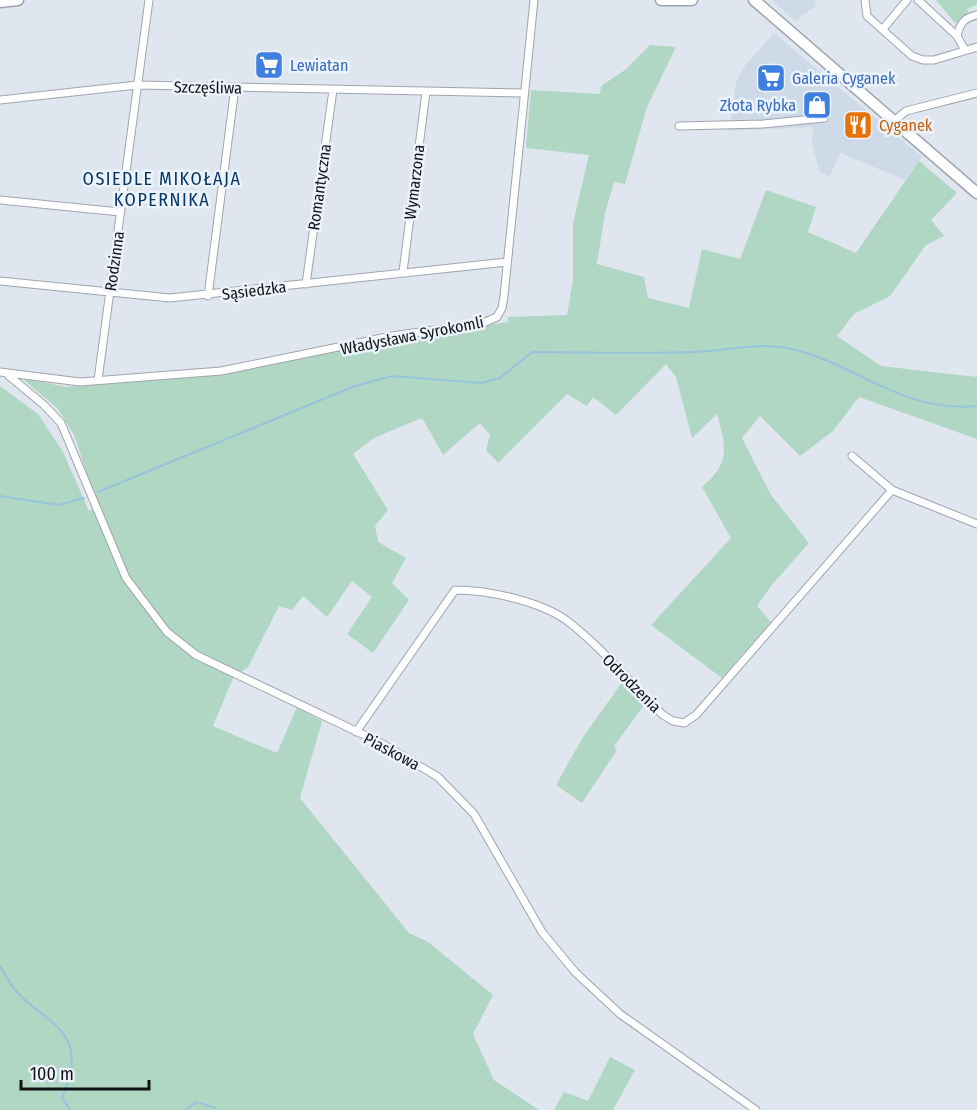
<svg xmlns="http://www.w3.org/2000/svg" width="977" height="1110" viewBox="0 0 977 1110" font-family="'Fira Sans Condensed',sans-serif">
<rect width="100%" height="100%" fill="#dfe6ef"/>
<!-- built -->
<path fill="#cfdae9" d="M 772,0 L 814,0 L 816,6 L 795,21 Z
M 774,33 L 922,157 L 905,180 L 840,153 L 830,176 L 820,173 L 812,145 L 813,127 L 729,131 L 736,82 L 746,64 Z"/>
<!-- green -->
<path fill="#b0d7c3" d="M 936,0 L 977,0 L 977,5 L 967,9 L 969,12 L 955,23 Z
M 650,45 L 676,47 L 647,107 L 625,184 L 614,182 L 605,213 L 597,264 L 644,277 L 648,298 L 689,308 L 702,249 L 740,259 L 766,190 L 816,207 L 808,232 L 856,253 L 919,161 L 957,193 L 931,220 L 944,236 L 926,245 L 890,296 L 854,314 L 837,336 L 881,366 L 977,377 L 977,439 L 859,397 L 833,431 L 800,456 L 760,416 L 742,438 L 771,495 L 809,543 L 771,586 L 757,606 L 771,622 L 722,678 L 651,625 L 731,538 L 702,487 C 731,462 726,448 717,414 L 692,438 L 676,377 L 666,364 L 616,415 L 593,397 L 587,406 L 567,394 L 498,463 L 486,450 L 490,435 L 480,423 L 443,455 L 422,418 L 374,438 L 353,454 L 388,510 L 375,526 L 378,542 L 406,558 L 392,583 L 409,600 L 373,653 L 347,634 L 372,597 L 352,581 L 327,617 L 303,596 L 292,610 L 279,606 L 248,667 L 234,676 L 213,726 L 277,753 L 297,707 L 322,721 L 300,798 L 409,933 L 428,942 L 493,995 L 473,1034 L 494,1080 L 539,1110 L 0,1110 L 0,386 L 38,414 L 63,452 L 89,511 L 98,506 L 74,435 L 58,409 L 24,380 L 26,378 L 65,387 L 228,374 L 409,336 L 508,322 L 508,317 L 567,315 L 573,280 L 573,223 L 589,155 L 526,148 L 531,90 L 600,94 L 601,86 L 625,70 Z
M 623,681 L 645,704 L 614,746 L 617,750 L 582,803 L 556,785 L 583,737 Z
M 610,1057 L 635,1070 L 613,1110 L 554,1110 L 564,1092 L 588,1101 Z"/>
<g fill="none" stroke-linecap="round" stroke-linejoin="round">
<!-- stream -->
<path stroke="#96c3de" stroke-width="2" d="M 98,492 L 355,386 L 392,376 L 482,383 L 500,378 L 532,352 C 586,352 641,354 696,352 C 725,351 758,342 787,348 C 856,362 899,413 977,406
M 0,496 L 59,505 L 84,498
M 0,966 C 7,978 14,991 25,1000 C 48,1021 77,1032 71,1070 C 70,1079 65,1089 62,1097 L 70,1110
M 185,1110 L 196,1102 L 215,1108"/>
<!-- street casing -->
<g stroke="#9ea4ad" stroke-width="9">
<path id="street" d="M 865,0 L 867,16 L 912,56 L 923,60 L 934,60 L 977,47
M 918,0 L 957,36 L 965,50
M 883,29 L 907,0
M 957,36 C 960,23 964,18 977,15
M 0,100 L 137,85 L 524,93
M 894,121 L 906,111 L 977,93
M 679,126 L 763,124 L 824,118
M 0,200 L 120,212
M 403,272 L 426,92
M 0,281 L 170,298 L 507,262
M 306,284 L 333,90
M 208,296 L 235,87
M 0,372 L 80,382 L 221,371 L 392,336 L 483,323 L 497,317 L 502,308 L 504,296 L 534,0
M 8,375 L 44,405 L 61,423 L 126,578 L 167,632 L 196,655 L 381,743 L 438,777 L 474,814 L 542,932 L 575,972 L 620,1014 L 756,1110
M 98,380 L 149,0
M 852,456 L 892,490 L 977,524
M 356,732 L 455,590 C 488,590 539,601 566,620 C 602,647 631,684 663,715 L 673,721 L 684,723 L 696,715 L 892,490"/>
</g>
<!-- secondary casing -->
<g stroke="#9ea4ad" stroke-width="13">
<path id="secondary" d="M 661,0 L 692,0
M 754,0 L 977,193
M 0,2 L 18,0"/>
</g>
<!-- street -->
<use href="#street" stroke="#fff" stroke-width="7"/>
<!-- secondary -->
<use href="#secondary" stroke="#fff" stroke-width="10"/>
</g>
<!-- icons -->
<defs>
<g id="supermarket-square" transform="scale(1.5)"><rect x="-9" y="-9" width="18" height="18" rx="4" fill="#3f7fe0" stroke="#edf3fc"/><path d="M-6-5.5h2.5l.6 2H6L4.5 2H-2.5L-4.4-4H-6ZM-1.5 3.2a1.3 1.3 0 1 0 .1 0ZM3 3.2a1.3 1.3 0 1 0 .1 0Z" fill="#fff"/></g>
<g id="shop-square" transform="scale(1.5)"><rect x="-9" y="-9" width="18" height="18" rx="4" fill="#3f7fe0" stroke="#edf3fc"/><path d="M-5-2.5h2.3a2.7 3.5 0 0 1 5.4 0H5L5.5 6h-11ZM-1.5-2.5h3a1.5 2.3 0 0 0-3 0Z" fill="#fff"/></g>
<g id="restaurant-square" transform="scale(1.5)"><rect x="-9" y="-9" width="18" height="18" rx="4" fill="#e8710a" stroke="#edf3fc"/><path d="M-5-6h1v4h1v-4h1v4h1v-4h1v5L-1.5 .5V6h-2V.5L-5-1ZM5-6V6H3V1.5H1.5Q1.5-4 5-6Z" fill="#fff"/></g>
</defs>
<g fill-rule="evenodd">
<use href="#supermarket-square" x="269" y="65"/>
<use href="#supermarket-square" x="771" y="78"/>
<use href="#shop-square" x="817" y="105"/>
<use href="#restaurant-square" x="858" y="125"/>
</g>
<g text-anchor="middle" stroke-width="5" stroke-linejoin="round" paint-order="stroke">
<!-- shop labels -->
<g font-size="16" fill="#366cbe" stroke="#edf3fc" text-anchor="start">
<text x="290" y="71">Lewiatan</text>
<text x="792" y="84">Galeria Cyganek</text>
<text x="796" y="111" text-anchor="end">Złota Rybka</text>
</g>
<!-- street labels -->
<g font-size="16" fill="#111316" stroke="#edf3fc">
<text transform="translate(208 87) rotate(1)" y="6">Szczęśliwa</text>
<text transform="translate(414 182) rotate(-83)" y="6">Wymarzona</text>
<text transform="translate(319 187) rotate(-82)" y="6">Romantyczna</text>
<text transform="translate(114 261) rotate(-82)" y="6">Rodzinna</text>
<text transform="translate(254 290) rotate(-7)" y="6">Sąsiedzka</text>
<text transform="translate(412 335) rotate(-11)" y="6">Władysława Syrokomli</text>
<text transform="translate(632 683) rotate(45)" y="6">Odrodzenia</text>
<text transform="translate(392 751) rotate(28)" y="6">Piaskowa</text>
</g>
<!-- food labels -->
<g font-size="16" fill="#c56008" stroke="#edf3fc" text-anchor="start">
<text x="879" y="131">Cyganek</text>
</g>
<!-- neighbourhood labels -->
<g font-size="18" letter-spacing="1.5" fill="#043668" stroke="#edf3fc">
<text x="162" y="185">OSIEDLE MIKOŁAJA<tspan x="162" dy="21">KOPERNIKA</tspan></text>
</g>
</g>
<!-- scale -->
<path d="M21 1080v9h128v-9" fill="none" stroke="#111316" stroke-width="3"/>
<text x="30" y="1080" font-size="18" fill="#111316" stroke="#edf3fc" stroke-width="4.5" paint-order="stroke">100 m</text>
</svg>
